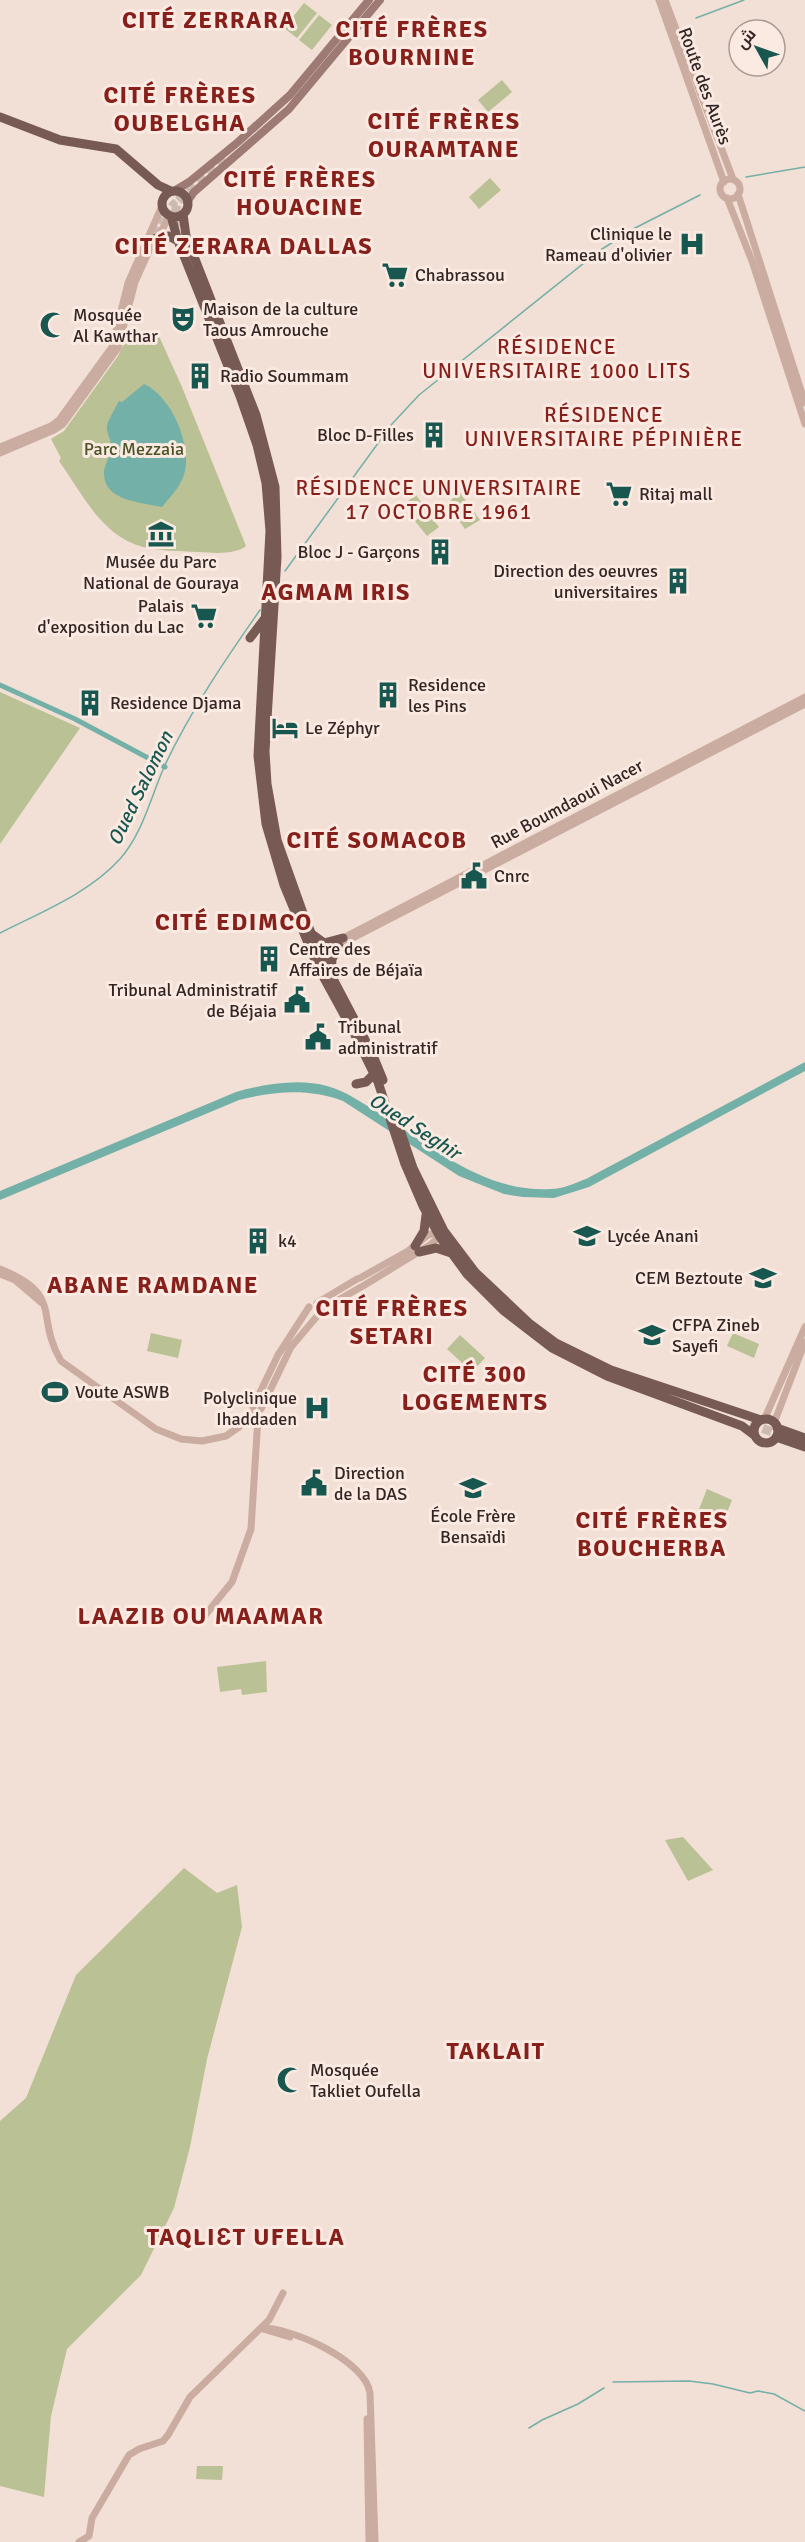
<svg xmlns="http://www.w3.org/2000/svg" width="805" height="2542" viewBox="0 0 805 2542" font-family="Signika,Cairo,sans-serif">
<rect width="100%" height="100%" fill="#f2dfd5"/>
<!-- green -->
<path fill="#bac195" d="M 304,3 L 317,13 L 297,38 L 284,28 Z
M 319,15 L 332,25 L 312,50 L 299,40 Z
M 502,80 L 512,92 L 488,112 L 478,100 Z
M 490,178 L 501,190 L 479,209 L 469,197 Z
M 158,334 L 182,387 L 246,546 C 235,555 213,553 198,552 C 180,551 160,551 143,547 C 100,535 83,494 59,461 L 61,458 L 51,439 L 64,431 L 118,356 L 127,337 Z
M 460,493 L 480,520 L 465,529 L 448,505 L 452,499 Z
M 416,495 L 426,509 L 414,517 L 404,504 Z
M 427,512 L 439,527 L 427,536 L 415,521 Z
M 0,692 L 80,728 L 0,844 Z
M 151,1333 L 182,1340 L 178,1358 L 147,1351 Z
M 733,1333 L 759,1344 L 754,1358 L 727,1346 Z
M 460,1335 L 485,1358 L 472,1372 L 447,1349 Z
M 707,1489 L 732,1500 L 724,1520 L 699,1509 Z
M 266,1661 L 267,1692 L 242,1695 L 241,1689 L 220,1692 L 217,1667 Z
M 683,1837 L 713,1870 L 688,1881 L 665,1840 Z
M 184,1868 L 217,1893 L 237,1885 L 242,1927 L 207,2059 L 190,2147 L 174,2208 L 141,2275 L 67,2349 L 51,2416 L 44,2497 L 0,2486 L 0,2121 L 26,2098 L 76,1975 Z
M 197,2466 L 223,2466 L 222,2480 L 196,2479 Z"/>
<!-- water -->
<path fill="#73b0a7" d="M 144,384 C 171,396 191,443 185,471 C 182,485 171,496 162,507 C 143,502 102,502 104,471 C 105,464 110,456 111,449 C 112,440 106,434 107,426 C 108,420 116,407 119,401 L 122,402 Z
M 805,1062 L 805,1071 L 589,1187 L 554,1198 L 523,1197 L 504,1194 L 459,1176 L 343,1101 C 309,1088 274,1091 239,1100 L 0,1200 L 0,1191 L 236,1092 C 264,1084 299,1078 327,1086 C 346,1091 362,1103 379,1113 C 432,1147 485,1193 551,1189 C 563,1189 575,1183 586,1179 Z"/>
<g fill="none" stroke-linecap="round" stroke-linejoin="round">
<!-- stream -->
<path stroke="#73b0a7" stroke-width="1.5" d="M 696,18 L 744,0
M 746,177 L 805,167
M 285,571 L 392,424 L 419,395 L 599,251 L 635,228 L 700,195
M 0,933 C 41,912 88,894 120,859 C 143,833 151,796 165,765 C 191,710 225,660 260,610
M 613,2382 L 689,2381 L 713,2384 L 750,2393 L 758,2391 L 774,2394 L 805,2411
M 529,2428 L 542,2420 L 578,2404 L 604,2388"/>
<!-- canal -->
<path stroke="#73b0a7" stroke-width="5" d="M 0,685 L 75,719 L 165,767"/>
<!-- tertiary-tunnel -->
<path stroke="#ccbab2" stroke-width="7" stroke-dasharray="7 3.5" stroke-linecap="butt" d="M 153,232 L 172,205 L 181,196"/>
<!-- primary-tunnel -->
<path stroke="#ccbab2" stroke-width="9" stroke-dasharray="9 4.5" stroke-linecap="butt" d="M 178,227 L 175,213 L 178,201 L 225,157
M 750,1424 L 784,1436"/>
<!-- tertiary -->
<path stroke="#caaca1" stroke-width="7" d="M 659,0 L 724,182
M 665,0 L 733,179
M720 189a10 10 0 1 1 20 0a10 10 0 1 1-20 0Z
M 738,194 L 805,403
M 727,198 L 752,261 L 805,424
M 0,447 L 51,426 L 59,420 L 112,347 L 128,283 L 162,206
M 0,453 L 54,430 L 63,424 L 118,348 L 135,282 L 149,251 L 170,216
M 317,956 L 343,938 L 805,697
M 320,962 L 333,949 L 351,939 L 805,704
M 0,1269 C 65,1295 34,1315 61,1361 L 156,1429 L 181,1439 L 202,1441 L 226,1436 L 239,1427 L 251,1414
M 0,1274 L 15,1280 L 42,1303
M 360,1278 L 408,1251 L 428,1235 L 440,1232
M 363,1286 L 430,1245 L 441,1235
M 317,1303 L 357,1279
M 322,1312 L 335,1302 L 361,1287
M 253,1407 L 278,1355 L 309,1307
M 261,1409 L 291,1347 L 318,1315
M 764,1420 L 805,1327
M 774,1423 L 805,1342
M 202,1619 L 232,1582 L 251,1529 L 258,1417
M 261,2328 C 291,2327 366,2361 370,2393 L 375,2542
M 263,2329 L 290,2337
M 367,2419 L 369,2542
M 79,2542 L 89,2536 L 92,2518 L 129,2455 L 139,2449 L 163,2441 L 168,2435 L 190,2397 L 269,2320 L 283,2293"/>
<!-- secondary -->
<path stroke="#9d7a73" stroke-width="8" d="M 174,191 L 189,182 L 238,142 L 290,95 L 369,0
M 187,202 L 194,192 L 289,109 L 380,0"/>
<!-- primary -->
<path stroke="#775a54" stroke-width="9" d="M 0,117 L 60,140 L 116,149 L 158,185 L 171,191
M162 204a13 13 0 1 1 26 0a13 13 0 1 1-26 0Z
M 183,214 L 186,236 L 256,415 L 275,487 L 277,557 L 265,751 L 267,784 L 277,840 L 304,916 L 320,954 L 372,1053 L 383,1080
M 171,216 L 178,241 L 240,396 L 257,445 L 266,483 L 270,531 L 258,756 L 266,824 L 284,885 L 318,967 L 353,1031 L 378,1082 L 405,1164 L 423,1206 L 440,1237 L 467,1274 L 504,1311 L 552,1348 L 607,1376 L 742,1426 L 754,1435
M 156,238 L 169,236 L 178,241
M 250,638 L 266,617
M 313,935 L 324,943 L 343,938
M 331,974 L 332,959 L 339,946
M 356,1084 L 366,1082 L 374,1074
M 399,1127 L 413,1168 L 444,1231 L 475,1272 L 529,1323 L 556,1343 L 611,1370 L 761,1420
M 415,1246 L 424,1231 L 426,1215
M 419,1252 L 436,1248 L 451,1253
M754 1431a12 12 0 1 1 24 0a12 12 0 1 1-24 0Z
M 777,1428 L 805,1438
M 776,1437 L 805,1447"/>
</g>
<!-- icons -->
<defs>
<g id="hospital-bare" transform="scale(2.07)"><path d="M-5-5h3v3.5h4V-5h3V5h-3V1.5h-4V5h-3Z" fill="#185750" stroke="#faeae2" stroke-width="2.5" paint-order="stroke"/></g>
<g id="supermarket-bare" transform="scale(2.07)"><path d="M-6-5.5h2.5l.6 2H6L4.5 2H-2.5L-4.4-4H-6ZM-1.5 3.2a1.3 1.3 0 1 0 .1 0ZM3 3.2a1.3 1.3 0 1 0 .1 0Z" fill="#185750" stroke="#faeae2" stroke-width="2.5" paint-order="stroke"/></g>
<g id="theatre-bare" transform="scale(2.07)"><path d="M-5-5.5Q0-4 5-5.5V0Q5 5 0 6Q-5 5-5 0ZM-3.3-2.5H-1v1.5H-3.3ZM1-2.5H3.3v1.5H1ZM-2.8 1Q0 5.5 2.8 1Z" fill="#185750" stroke="#faeae2" stroke-width="2.5" paint-order="stroke"/></g>
<g id="mosque-bare" transform="scale(2.07)"><path d="M3.5-4.9A6 6 0 1 0 3.5 4.9A5 5 0 1 1 3.5-4.9Z" fill="#185750" stroke="#faeae2" stroke-width="2.5" paint-order="stroke"/></g>
<g id="building-bare" transform="scale(2.07)"><path d="M-4-6H4V6H1V3H-1V6H-4ZM-2.5-4.3h1.7v1.8h-1.7ZM.8-4.3h1.7v1.8H.8ZM-2.5-1h1.7V.8h-1.7ZM.8-1h1.7V.8H.8Z" fill="#185750" stroke="#faeae2" stroke-width="2.5" paint-order="stroke"/></g>
<g id="museum-bare" transform="scale(2.07)"><path d="M0-6L6-3V-2H-6V-3ZM-5-1h2V3h-2ZM-1-1h2V3h-2ZM3-1h2V3H3ZM-6 4H6V6H-6Z" fill="#185750" stroke="#faeae2" stroke-width="2.5" paint-order="stroke"/></g>
<g id="hotel-bare" transform="scale(2.07)"><path d="M-6-4.5h1.5V1H6V5H4.5V3h-9V5H-6ZM-4 0a1.8 1.8 0 1 1 3.6 0ZM.5 0V-2.5h3Q6-2.5 6 0Z" fill="#185750" stroke="#faeae2" stroke-width="2.5" paint-order="stroke"/></g>
<g id="civic-bare" transform="scale(2.07)"><path d="M-.6-6.5H3V-4.5H.6V-3L4-1V1h2V6H-6V1h2V-1L-.6-3ZM-1.2 2.5V6h2.4V2.5Z" fill="#185750" stroke="#faeae2" stroke-width="2.5" paint-order="stroke"/></g>
<g id="school-bare" transform="scale(2.07)"><path d="M0-5L7-2L0 1L-7-2ZM-4 1L0 2.5L4 1V4Q0 6-4 4Z" fill="#185750" stroke="#faeae2" stroke-width="2.5" paint-order="stroke"/></g>
<g id="university-bare" transform="scale(2.07)"><path d="M0-5L7-2L0 1L-7-2ZM-4 1L0 2.5L4 1V4Q0 6-4 4Z" fill="#185750" stroke="#faeae2" stroke-width="2.5" paint-order="stroke"/></g>
<g id="stadium-bare" transform="scale(2.07)"><path d="M0-5a6.5 5 0 1 0 0 10a6.5 5 0 1 0 0-10ZM-3.5-1.8h7v3.6h-7Z" fill="#185750" stroke="#faeae2" stroke-width="2.5" paint-order="stroke"/></g>
</defs>
<g fill-rule="evenodd">
<use href="#hospital-bare" x="692" y="244"/>
<use href="#supermarket-bare" x="395" y="275"/>
<use href="#theatre-bare" x="183" y="319"/>
<use href="#mosque-bare" x="53" y="325"/>
<use href="#building-bare" x="200" y="376"/>
<use href="#building-bare" x="434" y="435"/>
<use href="#supermarket-bare" x="619" y="494"/>
<use href="#museum-bare" x="161" y="534"/>
<use href="#building-bare" x="440" y="552"/>
<use href="#building-bare" x="678" y="581"/>
<use href="#supermarket-bare" x="204" y="616"/>
<use href="#building-bare" x="388" y="695"/>
<use href="#building-bare" x="90" y="703"/>
<use href="#hotel-bare" x="285" y="728"/>
<use href="#civic-bare" x="474" y="876"/>
<use href="#building-bare" x="269" y="959"/>
<use href="#civic-bare" x="297" y="1000"/>
<use href="#civic-bare" x="318" y="1037"/>
<use href="#school-bare" x="587" y="1236"/>
<use href="#building-bare" x="258" y="1241"/>
<use href="#school-bare" x="763" y="1278"/>
<use href="#university-bare" x="652" y="1335"/>
<use href="#stadium-bare" x="55" y="1392"/>
<use href="#hospital-bare" x="317" y="1408"/>
<use href="#civic-bare" x="314" y="1483"/>
<use href="#school-bare" x="473" y="1488"/>
<use href="#mosque-bare" x="290" y="2080"/>
</g>
<g text-anchor="middle" stroke-width="6" stroke-linejoin="round" paint-order="stroke">
<!-- street labels -->
<g font-size="18" fill="#342624" stroke="#faeae2">
<text transform="translate(705 86) rotate(70)" y="6">Route des Aurès</text>
<text transform="translate(567 804) rotate(-28)" y="6">Rue Boumdaoui Nacer</text>
</g>
<!-- poi labels -->
<g font-size="18" fill="#342624" stroke="#faeae2" text-anchor="start">
<text x="672" y="240" text-anchor="end">Clinique le<tspan x="672" dy="21">Rameau d'olivier</tspan></text>
<text x="415" y="281">Chabrassou</text>
<text x="203" y="315">Maison de la culture<tspan x="203" dy="21">Taous Amrouche</tspan></text>
<text x="73" y="321">Mosquée<tspan x="73" dy="21">Al Kawthar</tspan></text>
<text x="220" y="382">Radio Soummam</text>
<text x="414" y="441" text-anchor="end">Bloc D-Filles</text>
<text x="639" y="500">Ritaj mall</text>
<text x="420" y="558" text-anchor="end">Bloc J - Garçons</text>
<text x="161" y="568" text-anchor="middle">Musée du Parc<tspan x="161" dy="21">National de Gouraya</tspan></text>
<text x="658" y="577" text-anchor="end">Direction des oeuvres<tspan x="658" dy="21">universitaires</tspan></text>
<text x="184" y="612" text-anchor="end">Palais<tspan x="184" dy="21">d'exposition du Lac</tspan></text>
<text x="408" y="691">Residence<tspan x="408" dy="21">les Pins</tspan></text>
<text x="110" y="709">Residence Djama</text>
<text x="305" y="734">Le Zéphyr</text>
<text x="494" y="882">Cnrc</text>
<text x="289" y="955">Centre des<tspan x="289" dy="21">Affaires de Béjaïa</tspan></text>
<text x="277" y="996" text-anchor="end">Tribunal Administratif<tspan x="277" dy="21">de Béjaia</tspan></text>
<text x="338" y="1033">Tribunal<tspan x="338" dy="21">administratif</tspan></text>
<text x="607" y="1242">Lycée Anani</text>
<text x="278" y="1247">k4</text>
<text x="743" y="1284" text-anchor="end">CEM Beztoute</text>
<text x="672" y="1331">CFPA Zineb<tspan x="672" dy="21">Sayefi</tspan></text>
<text x="75" y="1398">Voute ASWB</text>
<text x="297" y="1404" text-anchor="end">Polyclinique<tspan x="297" dy="21">Ihaddaden</tspan></text>
<text x="334" y="1479">Direction<tspan x="334" dy="21">de la DAS</tspan></text>
<text x="473" y="1522" text-anchor="middle">École Frère<tspan x="473" dy="21">Bensaïdi</tspan></text>
<text x="310" y="2076">Mosquée<tspan x="310" dy="21">Takliet Oufella</tspan></text>
</g>
<!-- park labels -->
<g font-size="18" fill="#4b5327" stroke="#faeae2">
<text x="134" y="455">Parc Mezzaia</text>
</g>
<!-- water labels -->
<g font-size="20" font-style="italic" fill="#185750" stroke="#faeae2">
<text transform="translate(140 788) rotate(-64)" y="7">Oued Salomon</text>
<text transform="translate(415 1126) rotate(33)" y="7">Oued Seghir</text>
</g>
<!-- quarter labels -->
<g font-size="21" letter-spacing="1.5" fill="#871f1a" stroke="#faeae2">
<text x="557" y="354">RÉSIDENCE<tspan x="557" dy="24">UNIVERSITAIRE 1000 LITS</tspan></text>
<text x="604" y="422">RÉSIDENCE<tspan x="604" dy="24">UNIVERSITAIRE PÉPINIÈRE</tspan></text>
<text x="439" y="495">RÉSIDENCE UNIVERSITAIRE<tspan x="439" dy="24">17 OCTOBRE 1961</tspan></text>
</g>
<!-- district labels -->
<g font-size="24" font-weight="bold" letter-spacing="1.5" fill="#871f1a" stroke="#faeae2">
<text x="209" y="28">CITÉ ZERRARA</text>
<text x="412" y="37">CITÉ FRÈRES<tspan x="412" dy="28">BOURNINE</tspan></text>
<text x="180" y="103">CITÉ FRÈRES<tspan x="180" dy="28">OUBELGHA</tspan></text>
<text x="444" y="129">CITÉ FRÈRES<tspan x="444" dy="28">OURAMTANE</tspan></text>
<text x="300" y="187">CITÉ FRÈRES<tspan x="300" dy="28">HOUACINE</tspan></text>
<text x="244" y="254">CITÉ ZERARA DALLAS</text>
<text x="336" y="600">AGMAM IRIS</text>
<text x="377" y="848">CITÉ SOMACOB</text>
<text x="234" y="930">CITÉ EDIMCO</text>
<text x="153" y="1293">ABANE RAMDANE</text>
<text x="392" y="1316">CITÉ FRÈRES<tspan x="392" dy="28">SETARI</tspan></text>
<text x="475" y="1382">CITÉ 300<tspan x="475" dy="28">LOGEMENTS</tspan></text>
<text x="652" y="1528">CITÉ FRÈRES<tspan x="652" dy="28">BOUCHERBA</tspan></text>
<text x="201" y="1624">LAAZIB OU MAAMAR</text>
<text x="496" y="2059">TAKLAIT</text>
<text x="246" y="2245">TAQLIƐT UFELLA</text>
</g>
</g>
<!-- north arrow -->
<g transform="translate(757 48) rotate(310)"><circle r="28" fill="#faeae2" stroke="#ab9c96" stroke-width="1.5"/>
<path d="M0-4.5L10 22L0 15L-10 22Z" fill="#185750"/>
<text y="-9" font-size="16" font-weight="bold" text-anchor="middle" fill="#342624">ش</text>
</g>
</svg>
